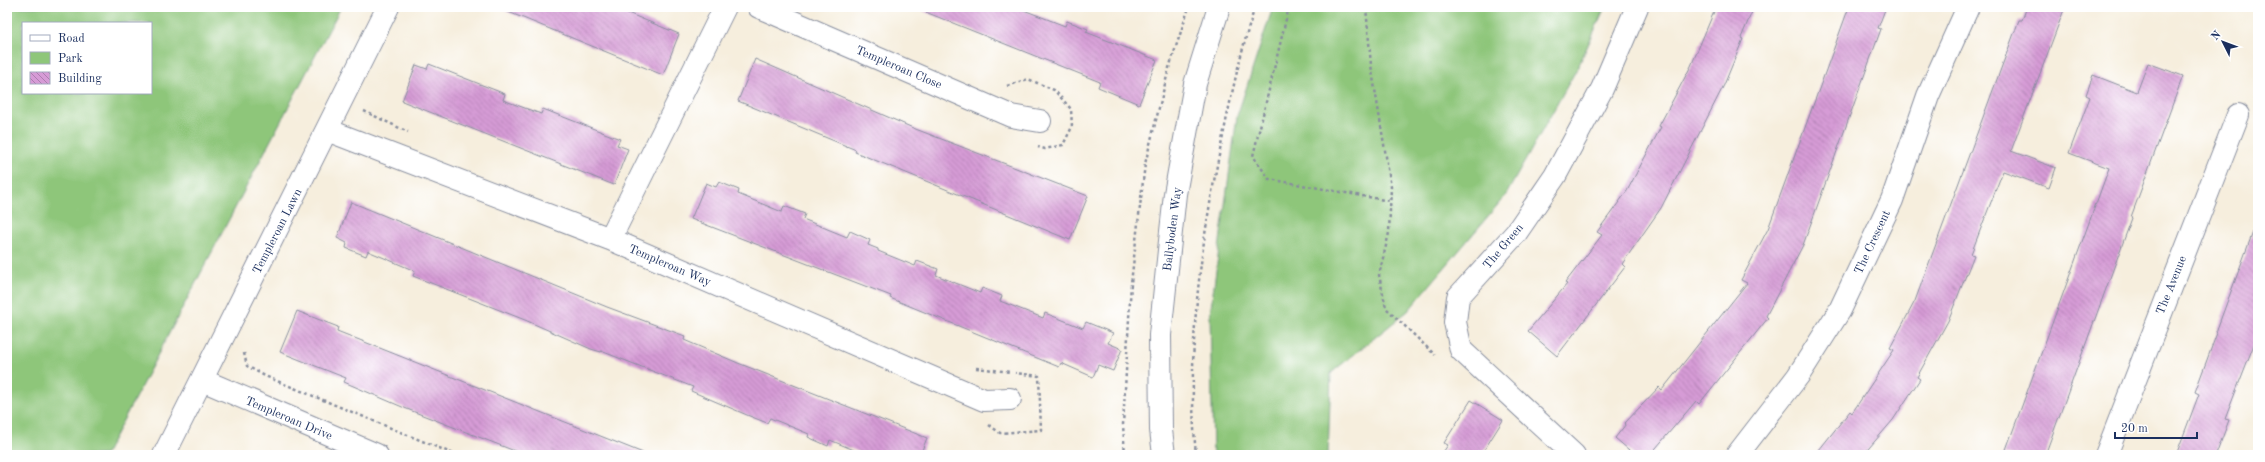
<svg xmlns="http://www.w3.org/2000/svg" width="2265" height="462" viewBox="0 0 2265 462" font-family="'Old Standard TT',serif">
<defs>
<pattern id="building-back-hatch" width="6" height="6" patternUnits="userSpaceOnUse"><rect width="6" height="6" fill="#d69bd6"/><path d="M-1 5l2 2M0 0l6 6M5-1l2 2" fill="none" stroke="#ad7fb1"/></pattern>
</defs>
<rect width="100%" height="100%" fill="#fff"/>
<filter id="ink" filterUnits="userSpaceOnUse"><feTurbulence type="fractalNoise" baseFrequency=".025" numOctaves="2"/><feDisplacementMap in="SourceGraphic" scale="8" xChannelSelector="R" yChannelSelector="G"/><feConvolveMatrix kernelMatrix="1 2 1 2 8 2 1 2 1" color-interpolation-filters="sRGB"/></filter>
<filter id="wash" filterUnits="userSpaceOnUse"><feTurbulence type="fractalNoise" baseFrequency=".012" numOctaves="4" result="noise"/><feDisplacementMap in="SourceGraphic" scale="16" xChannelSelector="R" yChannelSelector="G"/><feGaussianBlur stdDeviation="0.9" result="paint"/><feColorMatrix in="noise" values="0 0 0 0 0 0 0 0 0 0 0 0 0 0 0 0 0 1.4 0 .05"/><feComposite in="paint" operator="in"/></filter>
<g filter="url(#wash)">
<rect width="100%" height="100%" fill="#f6eedd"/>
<!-- green -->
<path fill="#8ec67a" stroke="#547a6c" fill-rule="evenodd" d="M 7,7 L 341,7 L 105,455 L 7,455 ZM 23,23 L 151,23 L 151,93 L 23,93 Z
M 1273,7 L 1605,7 L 1579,65 L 1506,195 L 1408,311 L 1331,373 L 1328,455 L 1213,455 L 1210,315 L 1237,116 Z"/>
<g id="blocks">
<!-- building -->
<path fill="url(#building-back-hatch)" d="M 496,7 L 613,7 L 679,34 L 663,75 Z
M 913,7 L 1016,7 L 1065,26 L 1067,21 L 1088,29 L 1086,32 L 1157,60 L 1139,104 L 1098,87 L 1100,82 Z
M 1716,7 L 1754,7 L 1741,38 L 1743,39 L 1724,85 L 1661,208 L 1622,264 L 1625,267 L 1557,356 L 1528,331 L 1567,284 L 1565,283 L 1602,235 L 1597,232 L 1627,191 L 1661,127 L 1659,126 L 1691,66 Z
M 1849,7 L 1886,7 L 1878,28 L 1881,29 L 1814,215 L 1803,245 L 1766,316 L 1768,318 L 1699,404 L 1696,401 L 1650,455 L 1635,455 L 1615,438 L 1626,424 L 1625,423 L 1659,387 L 1662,390 L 1747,283 L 1741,280 L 1768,229 Z
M 2027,7 L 2065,7 L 2011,151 L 2056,168 L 2049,188 L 2003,171 L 1971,254 L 1974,255 L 1948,321 L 1917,377 L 1920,379 L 1893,420 L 1863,455 L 1815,455 L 1850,411 L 1852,413 L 1894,350 L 1890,348 L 1915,301 L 2019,20 L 2022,20 Z
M 755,59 L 913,128 L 1088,196 L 1070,240 L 855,152 L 856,150 L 738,101 Z
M 2148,63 L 2183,76 L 2131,217 L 2132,218 L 2045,455 L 2004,455 L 2109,168 L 2069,153 L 2090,97 L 2086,95 L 2093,75 L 2137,92 Z
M 429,64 L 505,94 L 503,100 L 541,114 L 543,109 L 620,139 L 617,145 L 628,149 L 614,185 L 402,101 L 416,65 L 427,69 Z
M 719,182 L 739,190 L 738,194 L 782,212 L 784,206 L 805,214 L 803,219 L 847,237 L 850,231 L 870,240 L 868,245 L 878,249 L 878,251 L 915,266 L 917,261 L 938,269 L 936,275 L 980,293 L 982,288 L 1002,296 L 1000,301 L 1043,318 L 1045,313 L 1083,328 L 1086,322 L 1113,333 L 1108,343 L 1122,349 L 1113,371 L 1098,365 L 1093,377 L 1061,363 L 1059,367 L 890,298 L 891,296 L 691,219 L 706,183 L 716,187 Z
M 351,202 L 607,307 L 685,336 L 684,340 L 738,363 L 927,438 L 920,455 L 866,455 L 830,440 L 828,446 L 808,437 L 809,434 L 770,418 L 767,423 L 747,415 L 691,391 L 693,387 L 601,351 L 601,352 L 591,349 L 525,320 L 413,276 L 415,271 L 368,251 L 366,256 L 346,248 L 347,243 L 337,238 Z
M 2256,224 L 2258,224 L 2258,334 L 2225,419 L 2229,420 L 2216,455 L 2176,455 L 2199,394 L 2195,392 L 2217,333 L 2216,332 Z
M 297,311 L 338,327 L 337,331 L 643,453 L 642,455 L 525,455 L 407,409 L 344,382 L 346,378 L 280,352 Z
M 1471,400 L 1503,420 L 1481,455 L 1441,455 L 1448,445 L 1444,443 Z"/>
</g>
</g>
<g filter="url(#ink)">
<use href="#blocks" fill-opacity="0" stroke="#888e9e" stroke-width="1"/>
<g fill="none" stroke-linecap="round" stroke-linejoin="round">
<!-- street casing -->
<g stroke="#888e9e" stroke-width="24">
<path id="street" d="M 759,7 L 1011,116 L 1040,121
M 327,130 L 610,239 L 984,400 L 1010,399
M 610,239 L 725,7
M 202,380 L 377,455
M 164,455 L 388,7
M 1574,455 L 1461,350 L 1455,322 L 1458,297 L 1516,233 L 1555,176 L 1602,89 L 1637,7
M 1737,455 L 1798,376 L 1840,310 L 1892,200 L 1928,96 L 1968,7
M 2106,455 L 2238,115"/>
</g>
<!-- secondary casing -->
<g stroke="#888e9e" stroke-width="24">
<path id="secondary" d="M 1164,455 L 1161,430 L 1160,335 L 1175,194 L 1195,84 L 1219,7"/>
</g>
<!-- path -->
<path stroke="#888e9e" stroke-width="2.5" stroke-dasharray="3 3" stroke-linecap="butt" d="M 1289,7 L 1253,156 L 1269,179 L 1390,201
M 1366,7 L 1371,65 L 1391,187 L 1389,233 L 1379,275 L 1386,308 L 1435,355
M 1007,86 L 1028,79 L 1054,90 L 1071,109 L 1072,127 L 1063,145 L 1045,149 L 1038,147
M 364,111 L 408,132
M 244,353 L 247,366 L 265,376 L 456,455
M 976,368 L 1011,372
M 989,425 L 1000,433 L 1041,430 L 1039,376 L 1015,373
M 1125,455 L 1123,425 L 1131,283 L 1145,164 L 1169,68 L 1189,7
M 1196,455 C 1186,349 1201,240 1223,136 C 1232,92 1241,50 1255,7"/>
<!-- street -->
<use href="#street" stroke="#fff" stroke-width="22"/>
<!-- secondary -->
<use href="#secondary" stroke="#fff" stroke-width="22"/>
</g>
</g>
<g text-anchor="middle" stroke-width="4" stroke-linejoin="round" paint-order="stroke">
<!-- street labels -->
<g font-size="12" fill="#1b2f5e" stroke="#fff">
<text transform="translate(899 67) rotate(23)" y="4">Templeroan Close</text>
<text transform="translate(1172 229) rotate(-83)" y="4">Ballyboden Way</text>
<text transform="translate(277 231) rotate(-63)" y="4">Templeroan Lawn</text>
<text transform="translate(1872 242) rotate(-65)" y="4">The Crescent</text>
<text transform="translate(1503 246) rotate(-50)" y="4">The Green</text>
<text transform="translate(670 265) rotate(23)" y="4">Templeroan Way</text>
<text transform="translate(2171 285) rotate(-68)" y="4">The Avenue</text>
<text transform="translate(289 418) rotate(23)" y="4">Templeroan Drive</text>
</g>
</g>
<!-- margin -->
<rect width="2265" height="462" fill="none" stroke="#fff" stroke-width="24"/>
<!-- legend -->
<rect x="22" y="22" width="130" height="72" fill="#ffffff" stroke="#a4acbf"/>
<rect x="30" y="35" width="20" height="6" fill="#ffffff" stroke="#a4acbf"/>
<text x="58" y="42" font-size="12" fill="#1b2f5e">Road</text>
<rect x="30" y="52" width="20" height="12" fill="#8ec67a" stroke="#a4acbf"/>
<text x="58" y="62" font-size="12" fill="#1b2f5e">Park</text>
<rect x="30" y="72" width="20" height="12" fill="url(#building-back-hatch)" stroke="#a4acbf"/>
<text x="58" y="82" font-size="12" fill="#1b2f5e">Building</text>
<!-- north arrow -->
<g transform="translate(2223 42) rotate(312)" stroke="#ffffff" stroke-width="3" paint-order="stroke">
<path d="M0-3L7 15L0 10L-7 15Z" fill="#1b2f5e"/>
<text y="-6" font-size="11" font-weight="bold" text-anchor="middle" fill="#1b2f5e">N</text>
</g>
<!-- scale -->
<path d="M2115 432v6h82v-6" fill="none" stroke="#1b2f5e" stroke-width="2"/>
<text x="2121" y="432" font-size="12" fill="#1b2f5e" stroke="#ffffff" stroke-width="3" paint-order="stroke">20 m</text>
</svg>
